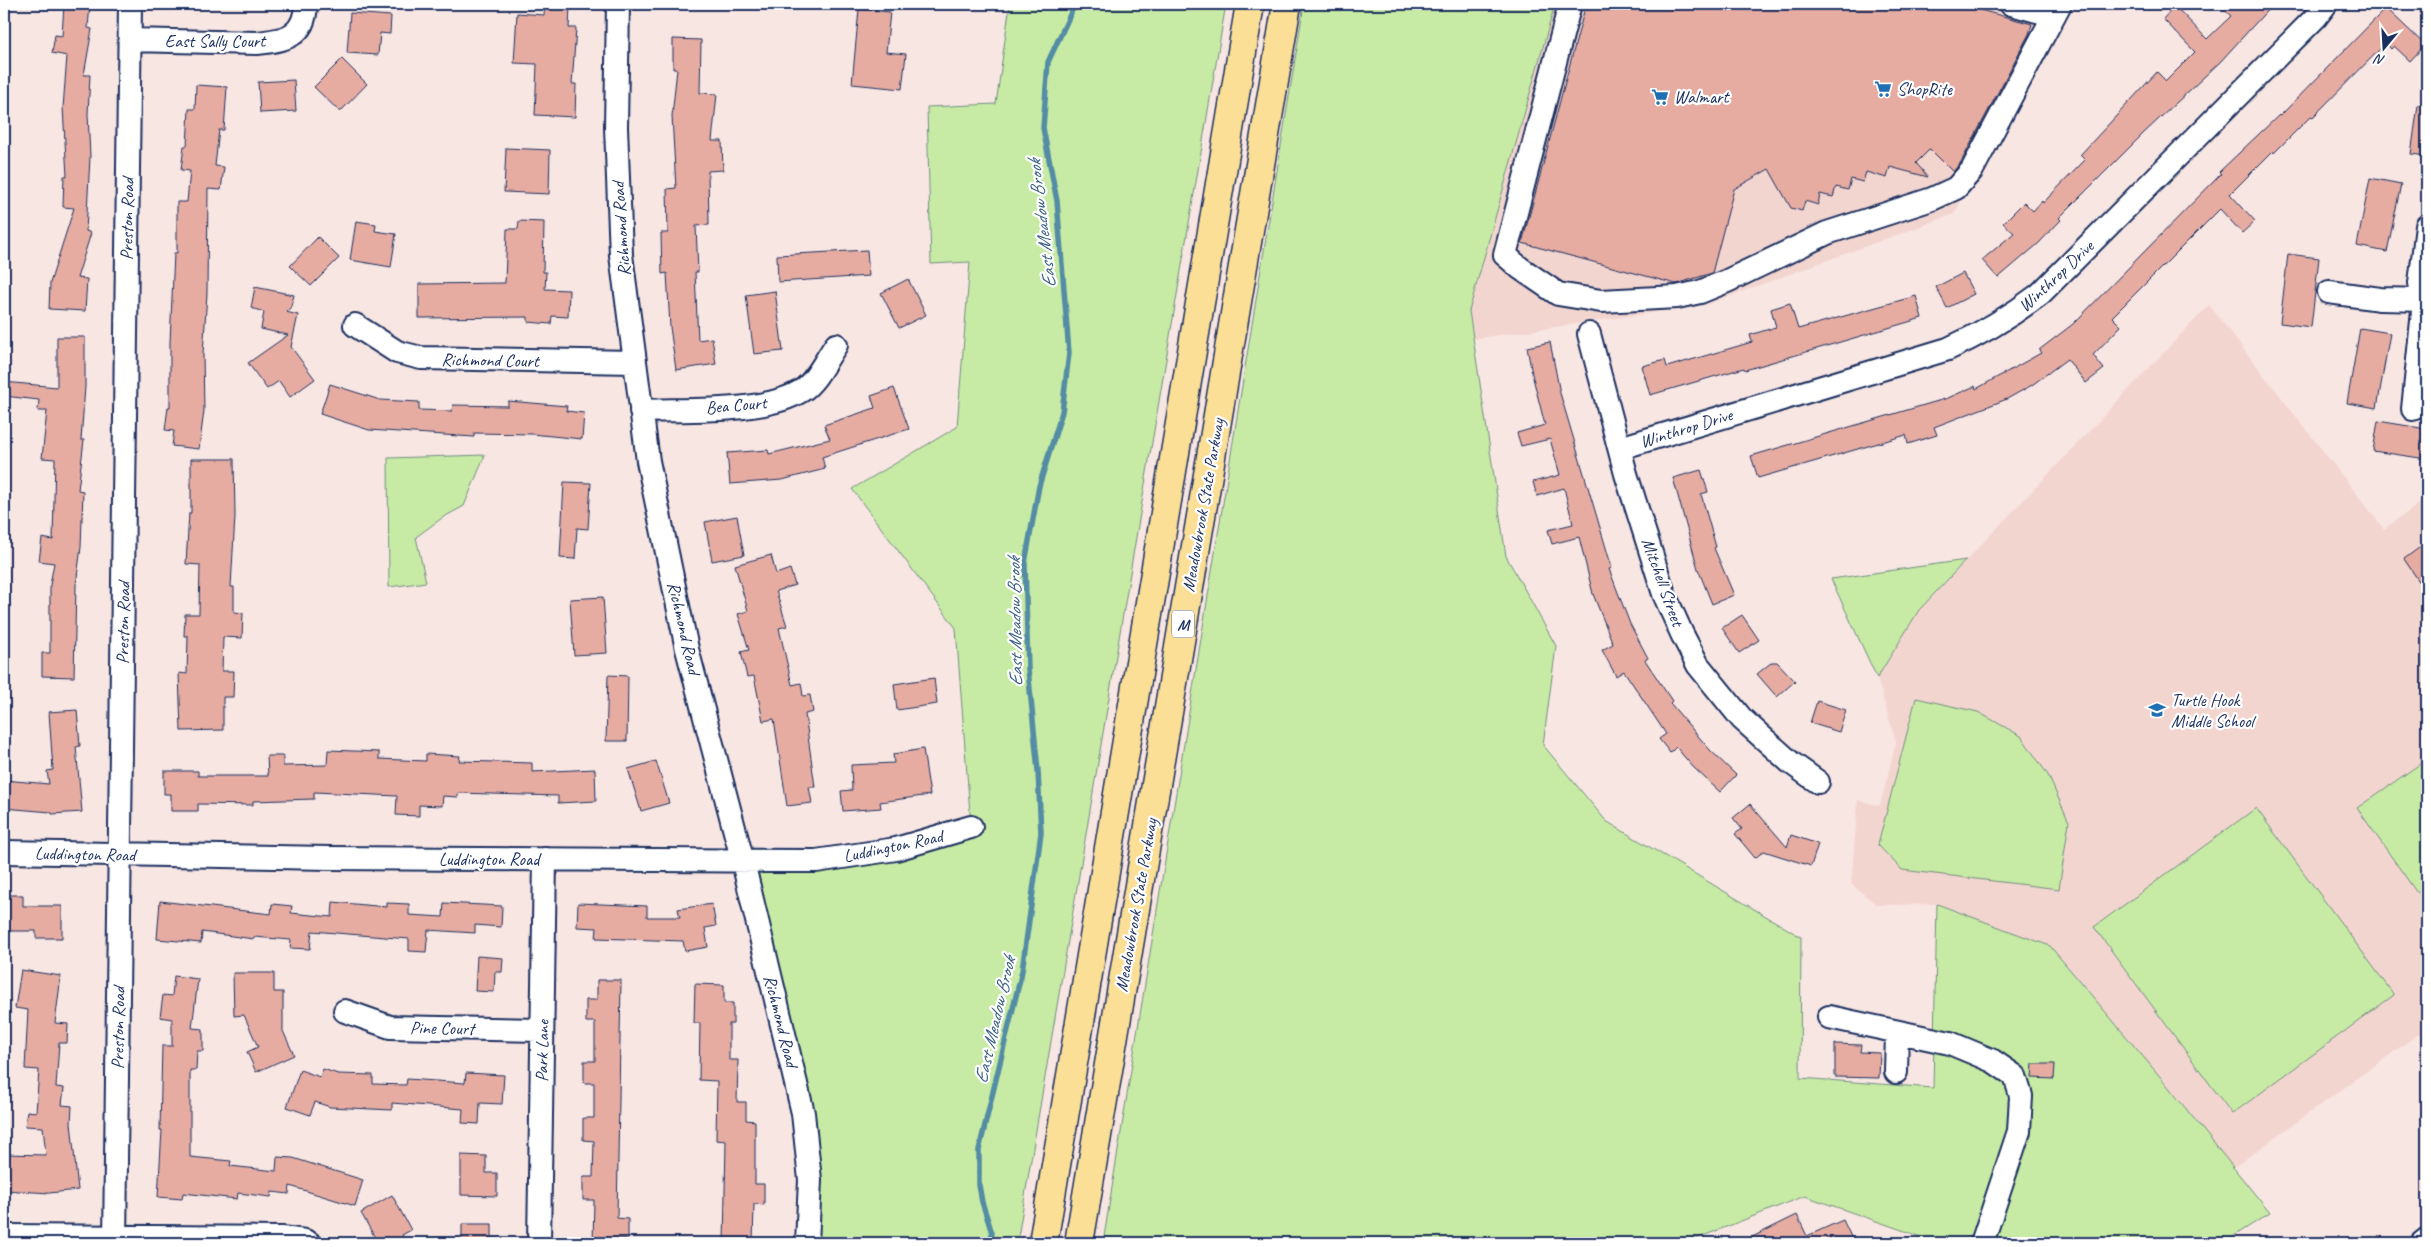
<svg xmlns="http://www.w3.org/2000/svg" width="2431" height="1247" viewBox="0 0 2431 1247" font-family="Caveat,sans-serif">
<rect width="100%" height="100%" fill="#f8e6e3"/>
<filter id="ink" filterUnits="userSpaceOnUse"><feTurbulence type="fractalNoise" baseFrequency=".02" numOctaves="2"/><feDisplacementMap in="SourceGraphic" scale="10" xChannelSelector="R" yChannelSelector="G"/><feConvolveMatrix kernelMatrix="1 2 1 2 8 2 1 2 1" color-interpolation-filters="sRGB"/></filter>
<g filter="url(#ink)">
<!-- built -->
<path fill="#f3d5d0" d="M 1555,4 L 2073,4 L 1954,214 L 1705,305 L 1473,339 L 1469,311 Z
M 2209,305 L 2384,529 L 2427,498 L 2427,1028 L 2233,1168 L 2162,1079 L 2050,946 L 1937,904 L 1877,905 L 1851,884 L 1858,800 L 1880,806 L 1896,742 L 1877,678 L 1919,610 Z"/>
<!-- green -->
<path fill="#c7eba4" stroke="#718d81" d="M 1010,4 L 1226,4 L 1017,1243 L 807,1243 L 810,1180 L 743,862 L 971,827 L 956,628 L 852,489 L 957,427 L 970,262 L 931,264 L 927,107 L 996,104 Z
M 1304,4 L 1555,4 L 1469,311 L 1506,556 L 1556,646 L 1543,745 L 1606,821 L 1801,937 L 1800,1078 L 1933,1088 L 1937,904 L 2050,946 L 2162,1079 L 2270,1213 L 2223,1243 L 1939,1243 L 1805,1196 L 1685,1243 L 1103,1243 Z
M 485,455 L 464,506 L 442,518 L 416,537 L 426,582 L 389,587 L 388,458 Z
M 1966,560 L 1919,610 L 1877,678 L 1831,579 Z
M 1916,698 L 1978,712 L 2021,736 L 2048,775 L 2069,822 L 2059,889 L 1902,870 L 1878,845 Z
M 2427,759 L 2427,886 L 2417,893 L 2357,808 Z
M 2256,808 L 2394,995 L 2232,1114 L 2094,927 Z"/>
<g fill="none" stroke-linecap="round" stroke-linejoin="round">
<!-- stream -->
<path stroke="#538ca4" stroke-width="5.5" d="M 990,1243 L 992,1233 L 982,1202 L 979,1185 L 979,1150 L 1022,971 L 1041,833 L 1038,771 L 1028,669 L 1025,563 L 1039,486 L 1062,412 L 1069,353 L 1057,201 L 1043,128 L 1048,62 L 1075,4"/>
</g>
<!-- building -->
<path fill="#e6aca2" stroke="#1b2f5e" d="M 64,4 L 90,4 L 88,28 L 92,29 L 84,75 L 90,75 L 88,114 L 90,157 L 86,231 L 91,233 L 77,278 L 87,279 L 85,311 L 49,309 L 50,283 L 74,208 L 63,207 L 64,176 L 67,176 L 63,108 L 67,56 L 52,53 L 55,35 L 62,36 Z
M 545,4 L 570,4 L 569,28 L 576,28 L 572,84 L 576,84 L 575,117 L 535,115 L 537,64 L 514,63 L 517,13 L 544,15 Z
M 1586,4 L 1958,4 L 2032,24 L 2029,34 L 1961,162 L 1953,172 L 1930,149 L 1916,163 L 1928,177 L 1890,167 L 1887,178 L 1866,172 L 1863,182 L 1851,179 L 1848,190 L 1836,187 L 1833,197 L 1820,194 L 1818,205 L 1805,201 L 1802,211 L 1791,208 L 1769,169 L 1734,189 L 1712,273 L 1676,284 L 1522,243 Z
M 2218,4 L 2273,4 L 2220,62 L 2145,132 L 2059,218 L 2061,220 L 2038,244 L 1998,278 L 1982,260 L 2014,233 L 2003,223 L 2024,202 L 2033,211 L 2042,201 L 2043,203 L 2085,160 L 2080,155 L 2157,72 L 2166,81 L 2195,52 L 2163,19 L 2175,6 L 2207,39 L 2231,16 Z
M 2386,8 L 2425,45 L 2410,61 L 2394,46 L 2391,49 L 2386,43 L 2313,117 L 2311,116 L 2274,153 L 2273,151 L 2230,194 L 2255,221 L 2242,233 L 2220,209 L 2112,317 L 2121,326 L 2093,355 L 2104,369 L 2086,383 L 2067,359 L 2032,385 L 2007,399 L 1934,427 L 1937,435 L 1908,444 L 1906,435 L 1758,478 L 1751,456 L 1948,398 L 1975,386 L 1976,389 L 2041,353 L 2039,350 L 2073,324 L 2221,174 L 2219,172 L 2279,115 L 2280,116 Z
M 859,9 L 890,12 L 886,52 L 906,54 L 902,89 L 852,84 Z
M 350,13 L 391,16 L 390,34 L 380,33 L 378,55 L 347,53 Z
M 673,39 L 701,40 L 700,93 L 717,94 L 712,141 L 722,141 L 723,170 L 708,171 L 709,225 L 696,226 L 698,272 L 695,272 L 698,340 L 712,338 L 716,364 L 676,370 L 670,327 L 667,273 L 662,274 L 661,233 L 668,233 L 667,189 L 676,188 L 672,116 L 677,69 L 673,69 Z
M 342,59 L 367,84 L 340,112 L 314,87 Z
M 294,80 L 296,111 L 260,113 L 258,82 Z
M 196,85 L 227,87 L 224,130 L 219,130 L 215,166 L 224,167 L 221,190 L 208,189 L 207,293 L 203,354 L 204,411 L 199,449 L 172,446 L 174,431 L 165,430 L 168,407 L 170,407 L 170,342 L 174,253 L 177,253 L 177,202 L 187,202 L 190,171 L 181,170 L 184,146 L 187,146 L 189,109 L 195,109 Z
M 2418,105 L 2427,106 L 2427,156 L 2411,154 Z
M 506,148 L 550,150 L 549,194 L 504,192 Z
M 2370,178 L 2401,184 L 2387,252 L 2357,246 Z
M 356,221 L 376,224 L 375,231 L 396,234 L 391,267 L 350,260 Z
M 519,221 L 544,222 L 543,272 L 546,272 L 545,289 L 569,290 L 568,317 L 552,316 L 551,324 L 528,322 L 528,317 L 419,318 L 419,284 L 505,283 L 507,229 L 518,229 Z
M 318,237 L 339,258 L 311,286 L 290,266 Z
M 867,250 L 869,276 L 778,282 L 777,255 Z
M 2288,254 L 2319,258 L 2311,327 L 2280,323 Z
M 1963,273 L 1974,294 L 1947,308 L 1936,287 Z
M 908,279 L 926,315 L 899,328 L 881,293 Z
M 255,287 L 294,295 L 291,307 L 286,312 L 298,315 L 291,347 L 315,379 L 290,397 L 279,381 L 267,389 L 248,363 L 288,335 L 261,329 L 264,312 L 251,308 Z
M 775,291 L 783,351 L 754,354 L 746,295 Z
M 1916,296 L 1922,318 L 1745,370 L 1744,368 L 1650,395 L 1642,366 L 1665,360 L 1667,367 L 1752,342 L 1750,335 L 1776,327 L 1771,309 L 1790,303 L 1798,329 Z
M 2360,328 L 2390,333 L 2377,408 L 2347,403 Z
M 57,337 L 85,337 L 85,387 L 81,440 L 84,440 L 78,490 L 83,491 L 81,547 L 76,585 L 74,677 L 42,676 L 42,653 L 50,653 L 50,585 L 54,563 L 39,561 L 42,538 L 53,540 L 55,459 L 42,458 L 47,411 L 38,411 L 39,400 L 4,396 L 4,382 L 57,387 Z
M 1550,342 L 1560,393 L 1612,568 L 1609,569 L 1630,624 L 1648,658 L 1645,660 L 1672,701 L 1670,703 L 1710,750 L 1736,775 L 1720,792 L 1693,767 L 1676,747 L 1670,753 L 1659,739 L 1666,734 L 1624,671 L 1616,676 L 1602,650 L 1613,644 L 1593,594 L 1579,537 L 1552,544 L 1548,530 L 1573,524 L 1564,488 L 1537,496 L 1533,482 L 1560,475 L 1550,439 L 1521,446 L 1517,433 L 1545,425 L 1532,374 L 1527,347 Z
M 330,384 L 380,400 L 419,402 L 419,410 L 452,411 L 453,405 L 508,406 L 508,401 L 567,406 L 566,411 L 584,413 L 582,439 L 532,434 L 474,433 L 474,437 L 369,430 L 320,414 Z
M 894,388 L 909,429 L 822,457 L 825,469 L 782,480 L 730,484 L 727,453 L 768,450 L 769,454 L 830,439 L 824,425 L 875,408 L 871,396 Z
M 2378,421 L 2427,429 L 2427,459 L 2373,451 Z
M 191,459 L 234,459 L 235,516 L 231,587 L 234,587 L 234,612 L 243,613 L 242,638 L 223,637 L 222,671 L 234,671 L 233,697 L 223,697 L 223,730 L 181,731 L 179,673 L 187,674 L 188,636 L 184,636 L 185,614 L 199,614 L 200,565 L 186,564 L 189,513 L 191,513 Z
M 1701,470 L 1708,492 L 1701,494 L 1716,547 L 1714,548 L 1734,595 L 1712,604 L 1698,569 L 1673,478 Z
M 564,482 L 591,483 L 588,529 L 577,528 L 575,559 L 560,558 Z
M 737,516 L 744,555 L 712,561 L 705,522 Z
M 2427,542 L 2427,593 L 2404,559 Z
M 771,555 L 776,574 L 790,569 L 795,585 L 776,591 L 787,626 L 779,628 L 792,685 L 801,683 L 803,696 L 810,695 L 813,712 L 805,714 L 815,787 L 809,787 L 812,803 L 787,806 L 774,719 L 763,721 L 754,676 L 747,677 L 741,652 L 749,650 L 738,614 L 748,611 L 735,565 Z
M 603,597 L 607,653 L 574,655 L 570,599 Z
M 1742,615 L 1759,640 L 1739,653 L 1722,628 Z
M 1772,662 L 1777,662 L 1795,681 L 1777,697 L 1757,674 Z
M 608,675 L 628,676 L 627,741 L 606,741 Z
M 934,678 L 937,704 L 897,710 L 894,684 Z
M 1817,701 L 1846,710 L 1839,732 L 1810,723 Z
M 77,710 L 80,746 L 76,747 L 82,812 L 52,814 L 51,812 L 4,808 L 4,780 L 49,784 L 47,771 L 53,770 L 49,712 Z
M 923,749 L 930,795 L 880,802 L 881,808 L 843,811 L 841,791 L 852,790 L 851,765 L 894,763 L 893,754 Z
M 328,750 L 379,752 L 379,759 L 426,761 L 426,754 L 460,756 L 459,761 L 532,763 L 532,772 L 595,769 L 596,801 L 558,803 L 558,796 L 458,793 L 458,797 L 443,796 L 442,806 L 419,805 L 419,816 L 396,815 L 397,796 L 314,792 L 314,799 L 253,801 L 253,805 L 198,804 L 198,811 L 171,811 L 171,794 L 164,794 L 164,771 L 198,771 L 198,776 L 268,776 L 267,756 L 283,756 L 283,766 L 327,765 Z
M 656,761 L 669,803 L 641,811 L 628,769 Z
M 1750,804 L 1787,847 L 1791,835 L 1818,844 L 1811,866 L 1764,851 L 1755,858 L 1735,834 L 1742,829 L 1733,818 Z
M 4,895 L 23,895 L 23,906 L 62,906 L 62,938 L 36,938 L 36,931 L 4,931 Z
M 160,901 L 271,914 L 272,904 L 292,906 L 291,913 L 332,917 L 333,902 L 387,907 L 387,903 L 409,904 L 409,915 L 443,917 L 444,903 L 502,906 L 501,927 L 475,925 L 475,933 L 428,930 L 426,952 L 409,951 L 409,939 L 312,931 L 310,949 L 290,948 L 291,940 L 254,937 L 254,939 L 202,932 L 201,943 L 157,939 Z
M 578,903 L 647,906 L 647,917 L 680,917 L 678,909 L 712,904 L 716,926 L 705,928 L 708,947 L 685,951 L 683,941 L 596,938 L 597,928 L 577,927 Z
M 477,956 L 503,958 L 502,972 L 495,972 L 494,992 L 475,991 Z
M 21,970 L 61,976 L 55,1023 L 68,1024 L 67,1043 L 59,1043 L 56,1087 L 64,1088 L 62,1105 L 72,1106 L 71,1123 L 78,1190 L 49,1193 L 4,1190 L 4,1154 L 46,1155 L 43,1127 L 25,1126 L 27,1111 L 36,1112 L 39,1070 L 25,1069 L 28,1010 L 15,1008 Z
M 233,973 L 274,973 L 274,992 L 283,992 L 283,1031 L 294,1055 L 256,1072 L 247,1052 L 258,1047 L 244,1015 L 234,1016 Z
M 174,976 L 198,979 L 192,1028 L 203,1029 L 203,1051 L 197,1051 L 196,1070 L 190,1070 L 190,1157 L 231,1161 L 230,1166 L 276,1171 L 277,1157 L 293,1158 L 363,1180 L 355,1206 L 290,1186 L 289,1194 L 272,1192 L 271,1197 L 238,1193 L 237,1199 L 183,1193 L 182,1199 L 158,1197 L 162,1130 L 160,1130 L 162,1046 L 172,1046 L 172,1019 L 160,1017 L 163,995 L 172,996 Z
M 597,980 L 621,980 L 617,1218 L 628,1219 L 628,1239 L 617,1239 L 617,1243 L 593,1243 L 594,1200 L 583,1200 L 583,1177 L 593,1177 L 594,1141 L 583,1140 L 583,1118 L 594,1118 L 594,1083 L 584,1083 L 584,1061 L 595,1061 L 595,1022 L 586,1022 L 586,1000 L 597,1000 Z
M 695,984 L 724,985 L 724,1003 L 733,1003 L 733,1024 L 729,1024 L 729,1060 L 738,1060 L 737,1102 L 746,1102 L 746,1120 L 755,1121 L 755,1184 L 764,1184 L 764,1205 L 754,1204 L 753,1243 L 724,1243 L 726,1141 L 716,1140 L 717,1081 L 699,1080 L 700,1023 L 694,1023 Z
M 1835,1044 L 1861,1045 L 1860,1052 L 1880,1053 L 1879,1078 L 1835,1077 Z
M 2033,1064 L 2055,1064 L 2054,1079 L 2032,1078 Z
M 323,1069 L 338,1074 L 373,1075 L 373,1084 L 406,1085 L 407,1079 L 465,1083 L 466,1073 L 504,1075 L 502,1104 L 480,1103 L 479,1124 L 462,1123 L 463,1109 L 392,1103 L 392,1110 L 330,1107 L 315,1102 L 310,1115 L 287,1107 L 300,1070 L 320,1077 Z
M 461,1155 L 486,1156 L 486,1173 L 497,1173 L 497,1196 L 461,1195 Z
M 392,1195 L 411,1230 L 402,1235 L 407,1243 L 378,1243 L 361,1213 Z
M 1797,1215 L 1807,1236 L 1843,1220 L 1854,1243 L 1740,1243 Z
M 462,1224 L 492,1224 L 492,1243 L 462,1243 Z"/>
<g fill="none" stroke-linecap="round" stroke-linejoin="round">
<!-- minor casing -->
<g stroke="#1b2f5e" stroke-width="26">
<path id="minor" d="M 618,4 L 616,127 L 621,255 L 648,461 L 687,649 L 743,862 L 803,1113 L 810,1180 L 807,1243
M 1570,4 L 1505,255 L 1520,268 L 1558,294 L 1601,301 L 1677,297 L 1700,292 L 1727,281 L 1827,233 L 1932,199 L 1956,188 L 1972,170 L 2060,4
M 2011,4 L 2052,15
M 130,40 L 257,43 C 285,40 305,37 306,4
M 2329,292 L 2380,299 L 2427,300
M 355,325 L 397,352 L 421,358 L 634,362
M 1589,334 L 1626,474 L 1664,594 L 1682,634 L 1698,665 L 1742,719 L 1790,762 L 1818,782
M 2413,409 L 2424,301 L 2420,283 L 2427,226
M 641,411 C 684,409 764,414 801,391 C 816,382 826,359 836,345
M 1620,448 L 1948,349 C 1981,334 2011,316 2040,294 L 2316,17 L 2326,4
M 4,852 L 329,858 L 816,861 L 896,849 L 971,827
M 345,1011 L 390,1027 L 542,1030
M 1829,1017 L 1950,1043 L 1993,1061 L 2015,1076 L 2021,1096 L 2019,1131 L 1982,1243
M 1896,1072 L 1897,1032
M 4,1236 L 282,1238 L 305,1241 L 309,1243
M 115,1243 L 130,4
M 539,1243 L 545,859
M 2422,1243 L 2427,1239"/>
</g>
<!-- highway casing -->
<g stroke="#1b2f5e" stroke-width="31">
<path id="highway" d="M 1043,1243 L 1250,4
M 1079,1243 L 1287,4"/>
</g>
<!-- minor -->
<use href="#minor" stroke="#fff" stroke-width="22"/>
<!-- highway -->
<use href="#highway" stroke="#fbdf96" stroke-width="28"/>
</g>
</g>
<!-- icons -->
<defs>
<g id="supermarket-bare" transform="scale(1.35)"><path d="M-6-5.5h2.5l.6 2H6L4.5 2H-2.5L-4.4-4H-6ZM-1.5 3.2a1.3 1.3 0 1 0 .1 0ZM3 3.2a1.3 1.3 0 1 0 .1 0Z" fill="#1f6fb2" stroke="#fff" stroke-width="2.5" paint-order="stroke"/></g>
<g id="school-bare" transform="scale(1.35)"><path d="M0-5L7-2L0 1L-7-2ZM-4 1L0 2.5L4 1V4Q0 6-4 4Z" fill="#1f6fb2" stroke="#fff" stroke-width="2.5" paint-order="stroke"/></g>
</defs>
<g fill-rule="evenodd">
<use href="#supermarket-bare" x="1883" y="89"/>
<use href="#supermarket-bare" x="1660" y="97"/>
<use href="#school-bare" x="2157" y="710"/>
</g>
<g text-anchor="middle" stroke-width="4.5" stroke-linejoin="round" paint-order="stroke">
<!-- shield labels -->
<rect fill="#fff" stroke="#5f6d8e" stroke-width="1" x="1172" y="610.5" width="22" height="27" rx="4"/>
<g font-size="16" font-weight="bold" fill="#1b2f5e">
<text x="1183" y="630">M</text>
</g>
<!-- street labels -->
<g font-size="18" fill="#1b2f5e" stroke="#fff">
<text x="215" y="47">East Sally Court</text>
<text transform="translate(127 219) rotate(-89)" y="6">Preston Road</text>
<text transform="translate(621 229) rotate(-94)" y="6">Richmond Road</text>
<text transform="translate(2056 276) rotate(-43)" y="6">Winthrop Drive</text>
<text transform="translate(490 360) rotate(1)" y="6">Richmond Court</text>
<text transform="translate(736 405) rotate(-5)" y="6">Bea Court</text>
<text transform="translate(1686 428) rotate(-17)" y="6">Winthrop Drive</text>
<text transform="translate(1203 505) rotate(-80)" y="6">Meadowbrook State Parkway</text>
<text transform="translate(1663 582) rotate(70)" y="6">Mitchell Street</text>
<text transform="translate(123 623) rotate(-89)" y="6">Preston Road</text>
<text transform="translate(684 628) rotate(77)" y="6">Richmond Road</text>
<text transform="translate(893 846) rotate(-12)" y="6">Luddington Road</text>
<text transform="translate(85 854) rotate(1)" y="6">Luddington Road</text>
<text x="489" y="865">Luddington Road</text>
<text transform="translate(1136 905) rotate(-80)" y="6">Meadowbrook State Parkway</text>
<text transform="translate(781 1021) rotate(76)" y="6">Richmond Road</text>
<text transform="translate(118 1028) rotate(-89)" y="6">Preston Road</text>
<text transform="translate(442 1028) rotate(1)" y="6">Pine Court</text>
<text transform="translate(542 1051) rotate(-89)" y="6">Park Lane</text>
</g>
<!-- poi labels -->
<g font-size="18" fill="#1b2f5e" stroke="#fff" text-anchor="start">
<text x="1897" y="95">ShopRite</text>
<text x="1674" y="103">Walmart</text>
<text x="2171" y="706">Turtle Hook<tspan x="2171" dy="21">Middle School</tspan></text>
</g>
<!-- water labels -->
<g font-size="19" font-style="italic" fill="#375e81" stroke="#fff">
<text transform="translate(1041 224) rotate(-97)" y="7">East Meadow Brook</text>
<text transform="translate(1014 622) rotate(-91)" y="7">East Meadow Brook</text>
<text transform="translate(994 1020) rotate(-77)" y="7">East Meadow Brook</text>
</g>
</g>
<!-- margin -->
<rect width="2431" height="1247" fill="none" stroke="#fff" stroke-width="20"/>
<rect x="10" y="10" width="2411" height="1227" fill="none" stroke="#1b2f5e" stroke-width="2" filter="url(#ink)"/>
<!-- north arrow -->
<g transform="translate(2384 48) rotate(198)" stroke="#ffffff" stroke-width="4" paint-order="stroke">
<path d="M0-4L9 19L0 12L-9 19Z" fill="#1b2f5e"/>
<text y="-8" font-size="14" font-weight="bold" text-anchor="middle" fill="#1b2f5e">N</text>
</g>
</svg>
